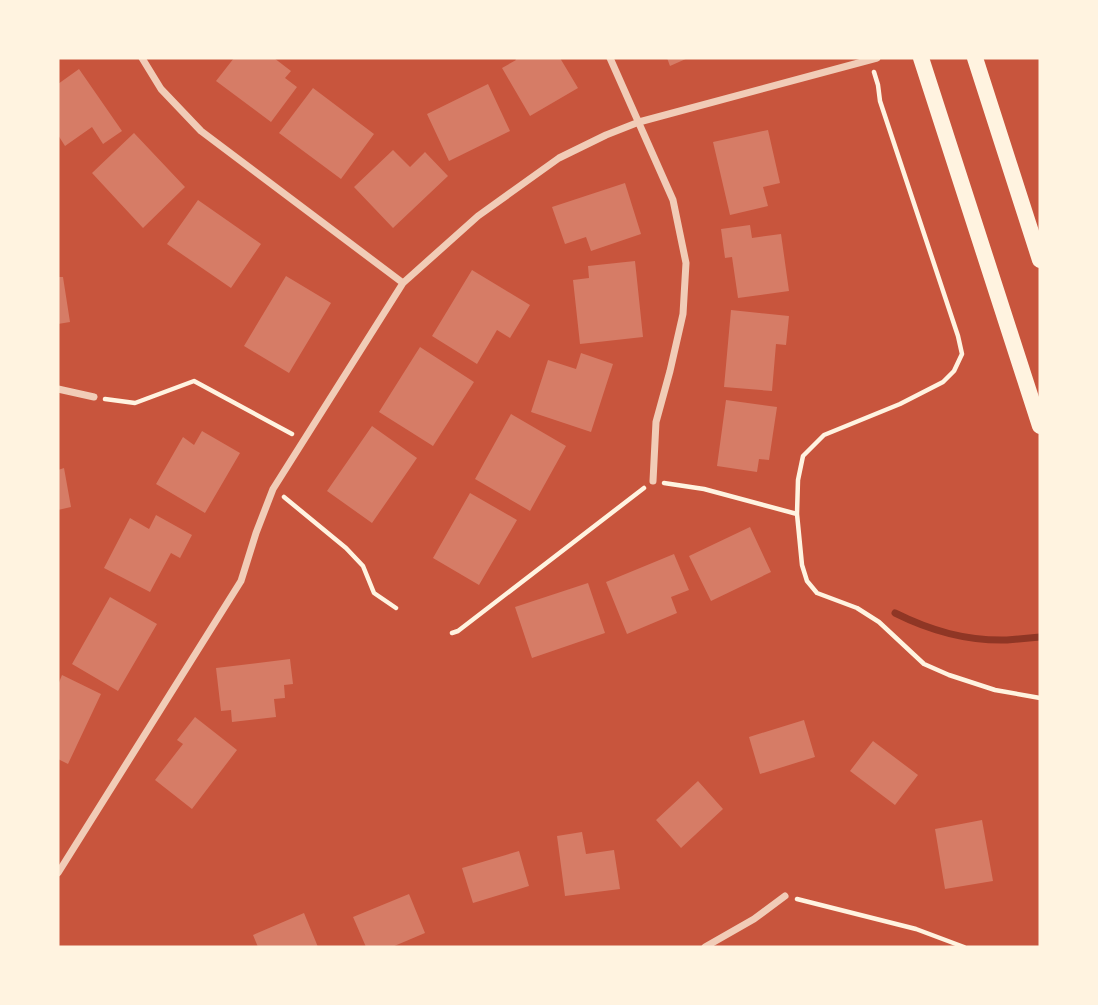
<svg xmlns="http://www.w3.org/2000/svg" width="1098" height="1005" viewBox="0 0 1098 1005" font-family="Quicksand,sans-serif">
<rect width="100%" height="100%" fill="#c8553d"/>
<g fill="none" stroke-linecap="round" stroke-linejoin="round">
<!-- stream -->
<path stroke="#8f3625" stroke-width="7" d="M 895,613 C 931,631 966,641 1007,640 C 1018,639 1029,638 1040,637"/>
</g>
<!-- building -->
<path fill="#d67c66" d="M 234,58 L 274,58 L 291,71 L 285,78 L 297,87 L 271,122 L 216,81 Z
M 515,58 L 560,58 L 578,88 L 530,116 L 502,68 L 516,60 Z
M 667,58 L 688,58 L 670,66 Z
M 79,69 L 122,131 L 103,144 L 92,127 L 65,146 L 58,135 L 58,84 Z
M 488,84 L 510,131 L 449,161 L 427,114 Z
M 313,88 L 374,134 L 341,179 L 279,133 Z
M 768,130 L 780,183 L 763,187 L 768,206 L 730,215 L 713,142 Z
M 134,133 L 185,187 L 143,228 L 92,173 Z
M 393,150 L 410,167 L 425,152 L 448,176 L 393,228 L 354,187 Z
M 625,183 L 641,234 L 591,251 L 586,237 L 565,244 L 552,207 Z
M 198,200 L 261,244 L 231,288 L 167,244 Z
M 750,225 L 752,238 L 781,234 L 789,291 L 738,298 L 732,257 L 725,258 L 721,229 Z
M 635,261 L 643,337 L 580,344 L 573,280 L 589,278 L 588,266 Z
M 472,270 L 530,305 L 510,338 L 497,330 L 477,364 L 432,336 Z
M 286,276 L 331,303 L 289,373 L 244,346 Z
M 58,277 L 63,277 L 70,322 L 58,324 Z
M 731,310 L 789,316 L 786,345 L 776,344 L 772,391 L 724,387 Z
M 420,347 L 474,382 L 433,446 L 379,412 Z
M 581,353 L 613,364 L 591,432 L 531,412 L 548,360 L 576,369 Z
M 726,400 L 777,407 L 769,460 L 759,459 L 757,472 L 717,466 Z
M 511,414 L 566,446 L 530,511 L 475,479 Z
M 372,426 L 417,458 L 372,523 L 327,491 Z
M 202,431 L 240,453 L 205,513 L 156,484 L 183,437 L 194,445 Z
M 64,468 L 71,507 L 58,510 L 58,470 Z
M 470,493 L 517,520 L 479,585 L 433,558 Z
M 156,515 L 192,535 L 180,558 L 171,553 L 150,592 L 104,568 L 130,518 L 149,529 Z
M 750,527 L 771,572 L 711,601 L 689,556 Z
M 674,554 L 689,590 L 671,597 L 677,613 L 627,634 L 606,582 Z
M 588,583 L 605,633 L 532,658 L 515,607 Z
M 110,597 L 157,624 L 118,691 L 72,664 Z
M 290,659 L 293,684 L 284,685 L 285,698 L 274,699 L 276,717 L 232,722 L 231,710 L 221,711 L 216,668 Z
M 62,675 L 101,694 L 68,764 L 58,759 L 58,685 Z
M 195,717 L 237,750 L 192,809 L 155,780 L 183,744 L 177,740 Z
M 804,720 L 815,757 L 760,774 L 749,737 Z
M 873,741 L 918,775 L 895,805 L 850,771 Z
M 698,781 L 723,809 L 681,848 L 656,820 Z
M 982,820 L 993,881 L 945,889 L 935,829 Z
M 582,832 L 586,854 L 614,850 L 620,889 L 565,896 L 557,836 Z
M 519,851 L 529,886 L 473,903 L 462,868 Z
M 409,894 L 425,933 L 392,947 L 366,947 L 353,917 Z
M 304,913 L 318,947 L 258,947 L 253,935 Z"/>
<g fill="none" stroke-linecap="round" stroke-linejoin="round">
<!-- path -->
<path stroke="#fff3e0" stroke-width="4.5" d="M 874,72 L 878,85 L 880,101 L 958,336 L 962,354 L 954,371 L 943,382 L 900,404 L 824,435 L 803,456 L 798,480 L 797,514 L 802,565 L 807,581 L 817,593 L 857,608 L 879,622 L 924,664 L 949,675 L 995,690 L 1040,698
M 105,399 L 135,403 L 194,381 L 292,434
M 664,483 L 704,489 L 797,514
M 284,497 L 346,548 L 363,566 L 374,593 L 396,608
M 452,633 L 458,631 L 644,488
M 797,899 L 916,929 L 964,947"/>
<!-- minor -->
<path stroke="#f1ccb7" stroke-width="7" d="M 142,58 L 161,89 L 201,131 L 403,283
M 610,58 L 673,200 L 686,263 L 683,314 L 670,371 L 656,422 L 653,481
M 58,389 L 94,397
M 58,873 L 241,581 L 256,533 L 273,489 L 403,283 L 478,216 L 559,158 L 606,135 L 639,122 L 877,58
M 705,947 L 754,919 L 785,896"/>
<!-- primary -->
<path stroke="#fff3e0" stroke-width="16" d="M 921,58 L 1040,426
M 975,58 L 1040,260"/>
</g>
<!-- border -->
<rect width="1098" height="1005" fill="none" stroke="#fff3e0" stroke-width="119"/>
</svg>
